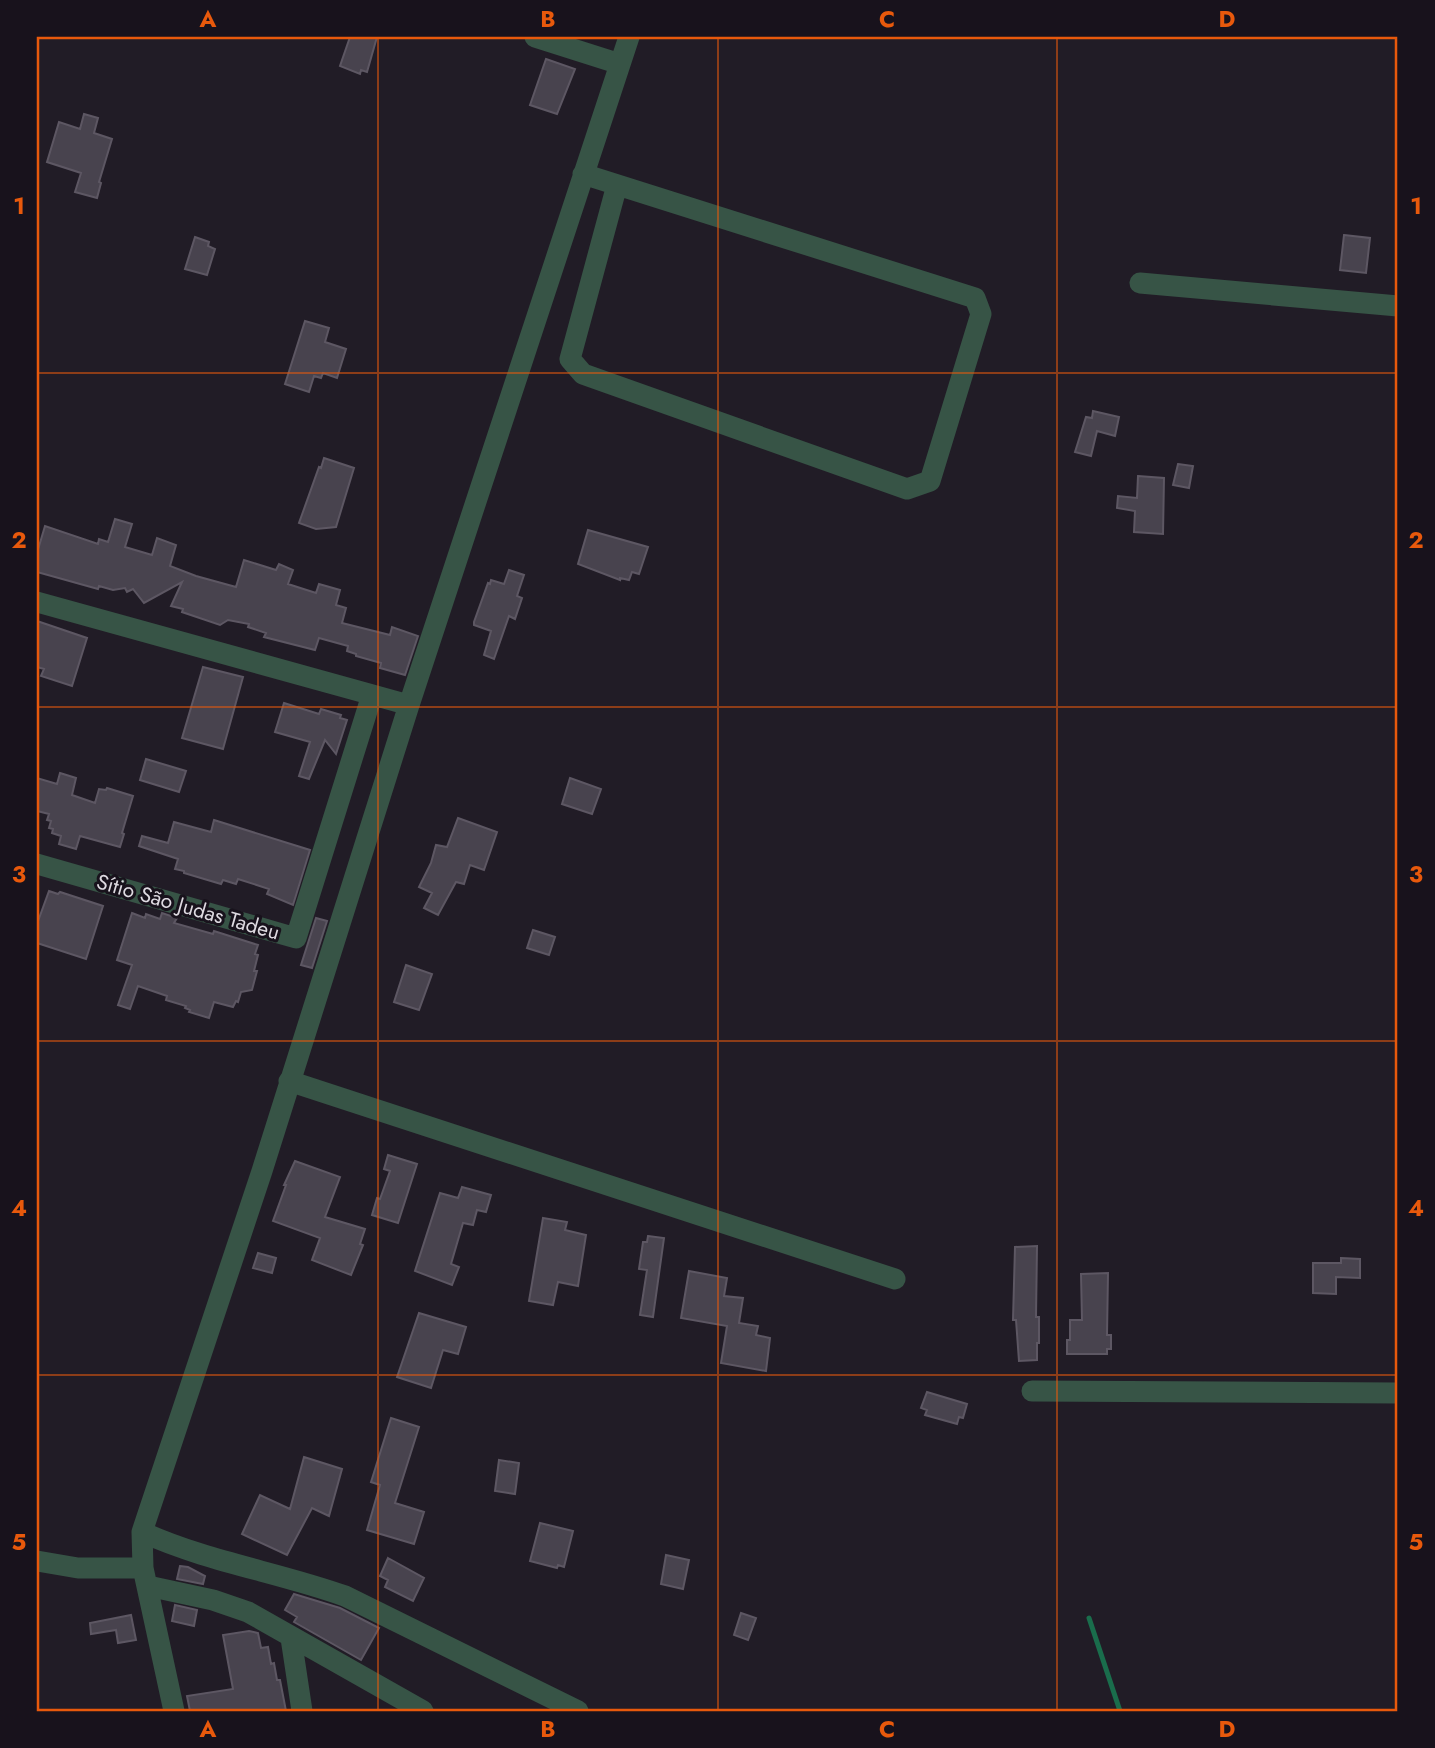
<svg xmlns="http://www.w3.org/2000/svg" width="1435" height="1748" viewBox="0 0 1435 1748" font-family="Jost,sans-serif">
<rect width="100%" height="100%" fill="#211c26"/>
<g fill="none" stroke-linecap="round" stroke-linejoin="round">
<!-- stream -->
<path stroke="#1a6d4c" stroke-width="5" d="M 1089,1618 L 1120,1711"/>
</g>
<!-- building -->
<path fill="#48434e" stroke="#5d5763" stroke-width="2" d="M 350,37 L 377,37 L 367,72 L 361,70 L 360,74 L 340,66 Z
M 546,59 L 575,69 L 557,114 L 530,105 Z
M 84,114 L 98,118 L 94,133 L 112,139 L 99,182 L 101,183 L 97,198 L 75,192 L 81,173 L 47,162 L 59,122 L 80,129 Z
M 1344,235 L 1370,238 L 1366,273 L 1340,270 Z
M 195,237 L 209,242 L 208,246 L 215,249 L 207,275 L 185,269 Z
M 305,321 L 329,328 L 325,342 L 346,349 L 337,378 L 323,373 L 321,378 L 314,376 L 309,392 L 285,384 Z
M 1093,411 L 1119,417 L 1115,436 L 1097,431 L 1091,456 L 1075,452 L 1086,417 L 1092,418 Z
M 324,458 L 354,468 L 336,527 L 316,529 L 299,523 L 319,467 L 321,468 Z
M 1178,464 L 1193,466 L 1189,488 L 1173,485 Z
M 1138,476 L 1164,478 L 1163,534 L 1134,532 L 1135,511 L 1117,508 L 1118,496 L 1137,498 Z
M 115,519 L 132,524 L 125,547 L 152,555 L 157,538 L 176,545 L 170,566 L 196,576 L 236,587 L 244,560 L 276,570 L 279,564 L 293,570 L 288,584 L 316,593 L 319,584 L 340,590 L 336,605 L 346,608 L 342,623 L 390,635 L 392,627 L 418,636 L 405,675 L 380,668 L 381,663 L 356,656 L 356,654 L 347,651 L 348,646 L 319,638 L 315,650 L 264,637 L 266,633 L 248,627 L 249,624 L 228,620 L 220,625 L 182,612 L 183,609 L 171,606 L 182,582 L 144,603 L 133,589 L 127,592 L 125,588 L 113,590 L 99,586 L 98,589 L 37,572 L 37,553 L 45,526 L 98,544 L 99,539 L 108,542 Z
M 588,530 L 648,547 L 639,574 L 632,572 L 629,580 L 620,578 L 620,580 L 578,564 Z
M 509,570 L 524,575 L 517,596 L 522,598 L 515,619 L 509,616 L 494,659 L 484,655 L 491,631 L 474,625 L 474,622 L 488,583 L 490,584 L 491,580 L 504,584 Z
M 37,621 L 87,638 L 72,686 L 41,676 L 44,669 L 37,667 Z
M 203,667 L 243,677 L 223,749 L 182,738 Z
M 284,703 L 319,714 L 321,709 L 341,715 L 340,718 L 347,720 L 336,754 L 325,740 L 309,779 L 299,776 L 310,742 L 275,732 Z
M 146,759 L 186,771 L 179,792 L 140,780 Z
M 60,773 L 76,778 L 72,795 L 95,803 L 99,789 L 106,790 L 107,788 L 133,796 L 122,833 L 124,834 L 120,847 L 80,836 L 76,849 L 59,844 L 61,836 L 52,833 L 53,829 L 49,828 L 51,821 L 47,820 L 49,814 L 37,811 L 37,778 L 57,784 Z
M 570,778 L 601,789 L 592,814 L 562,804 Z
M 458,818 L 497,832 L 484,870 L 470,865 L 464,884 L 456,882 L 438,915 L 424,908 L 432,893 L 419,887 L 431,863 L 436,845 L 447,847 Z
M 214,820 L 310,850 L 293,905 L 267,894 L 269,889 L 238,879 L 236,884 L 223,880 L 221,884 L 184,873 L 184,871 L 175,869 L 178,859 L 139,846 L 142,836 L 168,843 L 174,822 L 211,832 Z
M 49,891 L 58,894 L 60,892 L 103,906 L 86,959 L 37,943 L 37,924 Z
M 132,913 L 145,918 L 146,914 L 160,919 L 162,913 L 177,918 L 174,923 L 213,934 L 214,931 L 258,945 L 255,954 L 258,955 L 254,971 L 257,971 L 252,990 L 241,992 L 238,1002 L 236,1001 L 233,1007 L 214,1002 L 209,1018 L 189,1012 L 190,1010 L 185,1008 L 186,1006 L 166,1000 L 167,996 L 138,986 L 130,1009 L 118,1005 L 132,965 L 117,960 Z
M 316,918 L 327,921 L 312,968 L 301,965 Z
M 533,930 L 555,937 L 549,955 L 527,948 Z
M 406,965 L 432,974 L 419,1010 L 394,1002 Z
M 388,1155 L 417,1164 L 398,1223 L 372,1215 L 377,1198 L 380,1199 L 390,1171 L 384,1169 Z
M 295,1161 L 340,1177 L 325,1217 L 365,1229 L 360,1244 L 363,1245 L 351,1275 L 312,1260 L 320,1238 L 273,1221 L 286,1185 L 284,1185 Z
M 462,1187 L 491,1195 L 486,1212 L 477,1210 L 473,1225 L 463,1223 L 451,1264 L 459,1267 L 452,1285 L 415,1271 L 440,1193 L 458,1198 Z
M 543,1218 L 567,1222 L 565,1230 L 586,1235 L 578,1286 L 558,1282 L 553,1305 L 529,1301 Z
M 648,1236 L 664,1238 L 653,1317 L 640,1315 L 647,1270 L 639,1269 L 643,1242 L 647,1242 Z
M 1037,1246 L 1036,1317 L 1039,1317 L 1039,1343 L 1037,1343 L 1037,1360 L 1019,1361 L 1016,1320 L 1013,1320 L 1015,1247 Z
M 258,1253 L 276,1258 L 272,1273 L 253,1268 Z
M 1341,1258 L 1360,1259 L 1360,1278 L 1336,1277 L 1336,1294 L 1313,1293 L 1313,1263 L 1341,1263 Z
M 689,1271 L 727,1278 L 724,1296 L 743,1298 L 739,1323 L 758,1326 L 756,1335 L 770,1338 L 766,1371 L 721,1363 L 727,1326 L 681,1318 Z
M 1108,1273 L 1107,1335 L 1111,1335 L 1111,1349 L 1107,1349 L 1107,1354 L 1067,1354 L 1067,1340 L 1070,1340 L 1070,1320 L 1082,1320 L 1081,1274 Z
M 419,1313 L 466,1327 L 458,1354 L 443,1350 L 431,1388 L 397,1377 Z
M 927,1392 L 967,1404 L 963,1418 L 959,1417 L 957,1424 L 925,1415 L 927,1410 L 921,1408 Z
M 391,1418 L 419,1427 L 395,1503 L 424,1512 L 414,1544 L 367,1530 L 380,1485 L 371,1482 Z
M 304,1457 L 342,1469 L 329,1516 L 312,1508 L 287,1555 L 242,1534 L 260,1495 L 290,1509 Z
M 499,1460 L 519,1463 L 515,1494 L 495,1491 Z
M 540,1523 L 573,1531 L 564,1567 L 558,1565 L 557,1568 L 530,1561 Z
M 666,1555 L 689,1560 L 683,1589 L 661,1584 Z
M 388,1558 L 424,1578 L 413,1601 L 385,1587 L 388,1580 L 380,1576 Z
M 180,1566 L 188,1567 L 205,1576 L 203,1584 L 177,1579 Z
M 294,1594 L 340,1608 L 379,1628 L 361,1660 L 294,1622 L 297,1617 L 285,1610 Z
M 175,1605 L 197,1610 L 194,1626 L 172,1621 Z
M 741,1613 L 756,1618 L 748,1640 L 734,1635 Z
M 131,1615 L 136,1640 L 118,1643 L 116,1630 L 91,1634 L 90,1623 Z
M 249,1631 L 258,1633 L 261,1648 L 268,1647 L 271,1664 L 274,1663 L 277,1680 L 280,1680 L 286,1711 L 190,1711 L 187,1696 L 233,1689 L 223,1635 Z"/>
<g fill="none" stroke-linecap="round" stroke-linejoin="round">
<!-- minor -->
<path stroke="#375446" stroke-width="21" d="M 535,37 L 620,64
M 583,174 L 975,298 L 981,314 L 930,481 L 907,489 L 583,374 L 570,359 L 617,185
M 1140,283 L 1398,306
M 37,602 L 409,705
M 37,864 L 296,938 L 372,695
M 289,1081 L 895,1279
M 1032,1391 L 1398,1393
M 142,1532 C 208,1562 278,1572 345,1596 L 578,1711
M 37,1561 L 78,1568 L 143,1568
M 148,1586 L 213,1600 L 248,1612 L 423,1711
M 291,1638 L 302,1711
M 174,1711 L 143,1568 L 142,1532 L 262,1171 L 409,705 L 629,37"/>
</g>
<!-- grid -->
<path fill="none" stroke="#e8590c" stroke-width="2" stroke-opacity="0.55" d="M 378,37 L 378,1711M 718,37 L 718,1711M 1057,37 L 1057,1711M 37,373 L 1398,373M 37,707 L 1398,707M 37,1041 L 1398,1041M 37,1375 L 1398,1375"/>
<g text-anchor="middle" stroke-width="6" stroke-linejoin="round" paint-order="stroke">
<!-- street labels -->
<g font-size="21" fill="#dedae1" stroke="#18121c">
<text transform="translate(188 907) rotate(16)" y="7">Sítio São Judas Tadeu</text>
</g>
</g>
<!-- border -->
<rect width="1435" height="1748" fill="none" stroke="#18121c" stroke-width="77"/>
<rect x="38" y="38" width="1358" height="1672" fill="none" stroke="#e8590c" stroke-width="2.5"/>
<g font-size="23" text-anchor="middle" font-weight="bold" fill="#e8590c">
<text x="208" y="27">A</text>
<text x="548" y="27">B</text>
<text x="887" y="27">C</text>
<text x="1227" y="27">D</text>
<text x="19" y="214">1</text>
<text x="1416" y="214">1</text>
<text x="19" y="548">2</text>
<text x="1416" y="548">2</text>
<text x="19" y="882">3</text>
<text x="1416" y="882">3</text>
<text x="19" y="1216">4</text>
<text x="1416" y="1216">4</text>
<text x="19" y="1550">5</text>
<text x="1416" y="1550">5</text>
<text x="208" y="1737">A</text>
<text x="548" y="1737">B</text>
<text x="887" y="1737">C</text>
<text x="1227" y="1737">D</text>
</g>
</svg>
